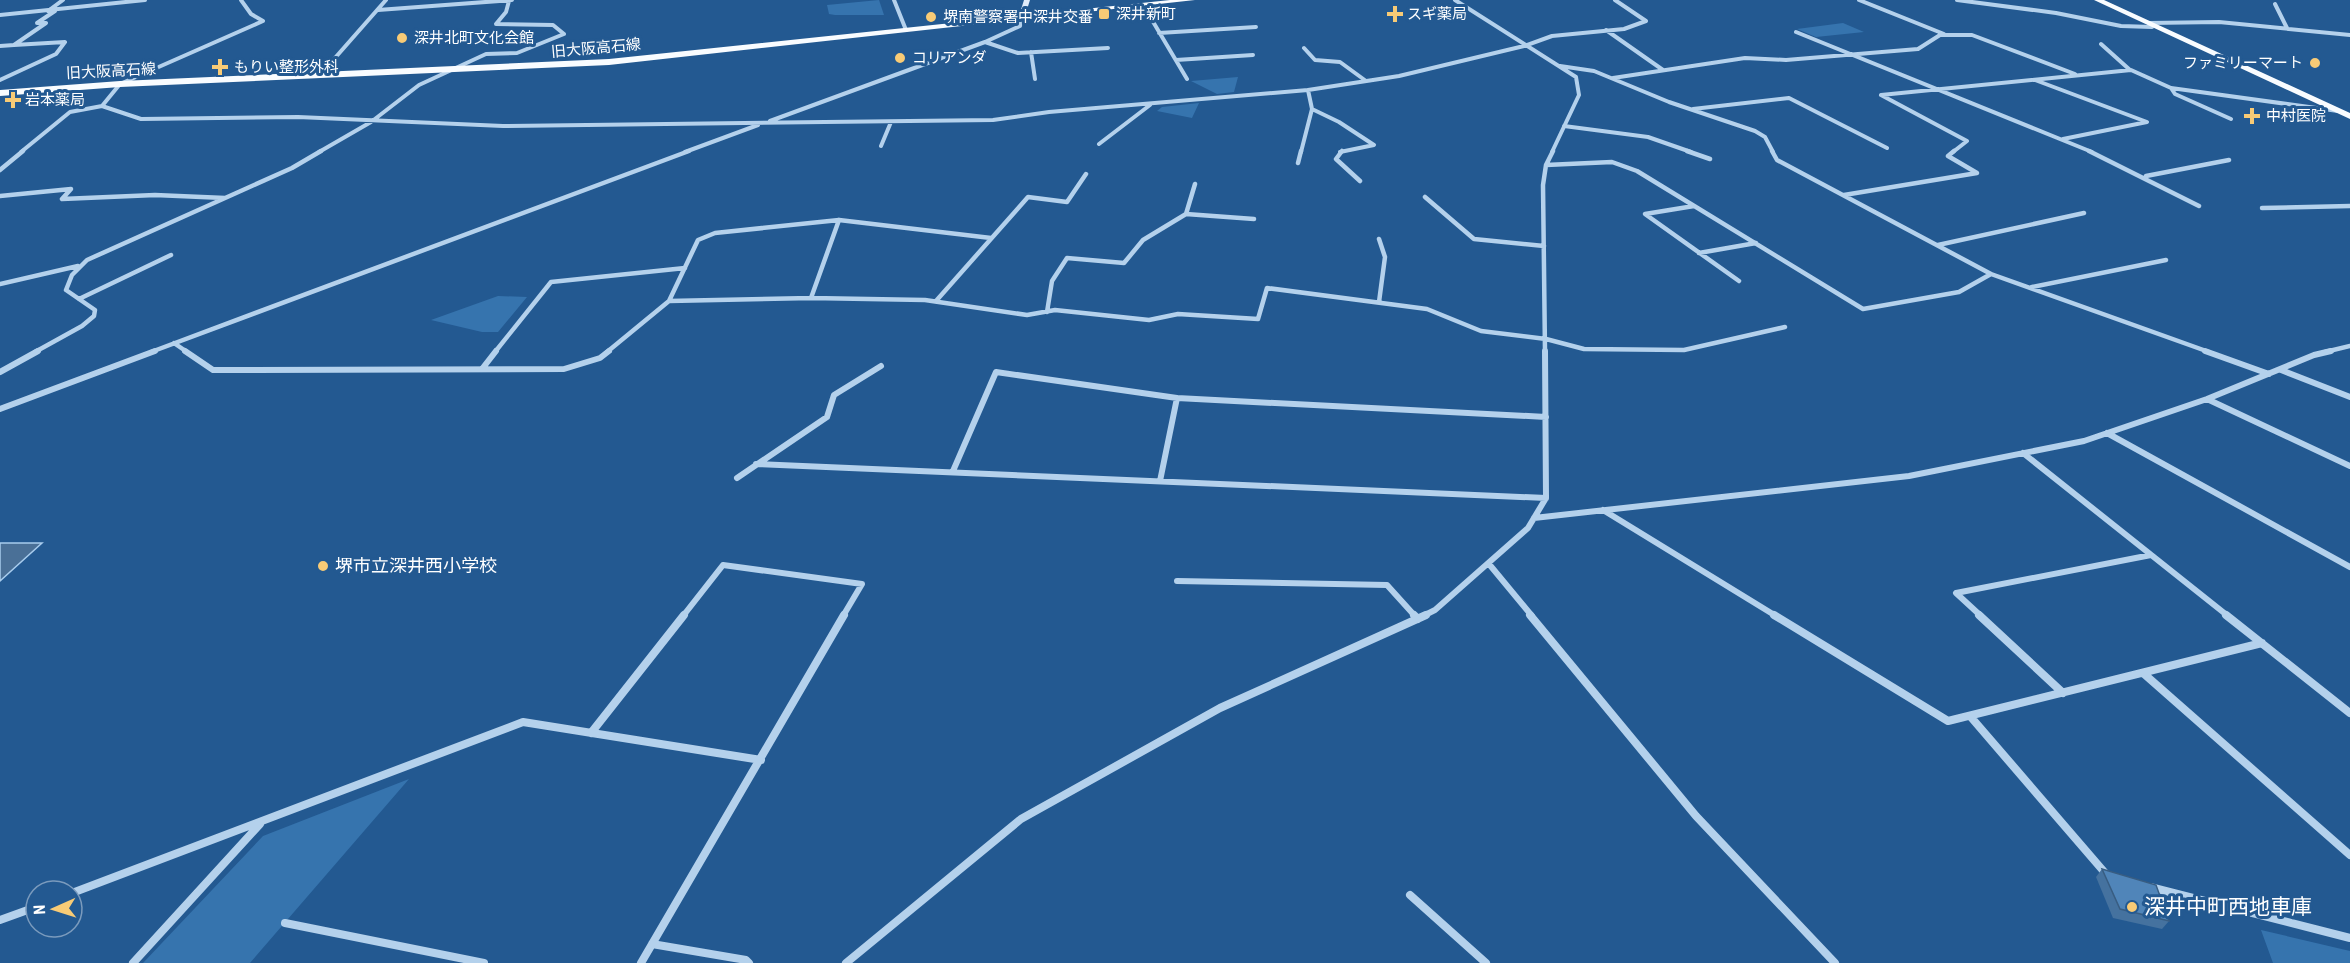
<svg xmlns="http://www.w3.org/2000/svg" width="2350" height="963" viewBox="0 0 2350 963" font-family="'Roboto Condensed','Noto Sans JP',sans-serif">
<rect width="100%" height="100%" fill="#235991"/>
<!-- green -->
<path fill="#3674ae" d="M 879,0 L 884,15 L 835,15 L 829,14 L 827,5 Z
M 1843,23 L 1864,32 L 1816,37 L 1797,29 Z
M 1238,77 L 1234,92 L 1217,94 L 1191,81 Z
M 1199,103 L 1192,118 L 1157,111 L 1162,107 Z
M 498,296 L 527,297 L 498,332 L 482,332 L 431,320 Z
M 409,779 L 250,963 L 143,963 L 263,836 Z
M 2261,930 L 2350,951 L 2350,963 L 2273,963 Z"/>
<!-- water -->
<path fill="#4a7097" stroke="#a8cced" stroke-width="1.5" d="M 0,543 L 42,543 L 0,581 Z"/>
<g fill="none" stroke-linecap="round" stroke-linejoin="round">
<!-- street-far3 -->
<path stroke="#b4d1ec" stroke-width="4" d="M 241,0 L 251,14 L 263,21 L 120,84 L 102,106 L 141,119 L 298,117 L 503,126 L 993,120 L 1049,112 L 1308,90 L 1399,76 L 1524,46 L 1552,36 L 1624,29 L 1646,21 L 1615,0
M 894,0 L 906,30
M 1455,0 L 1576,77 L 1579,95 L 1552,152
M 1859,0 L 1944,34
M 1957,0 L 2056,13 L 2121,26 L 2152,27
M 2275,4 L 2287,28
M 1127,7 L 1152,20 L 1187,79
M 378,10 L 512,0
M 48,11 L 63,0
M 0,15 L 145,0
M 2149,23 L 2219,22 L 2350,35
M 1606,30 L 1663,70
M 1796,32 L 2092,152
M 1159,33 L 1256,27
M 985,42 L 1018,53 L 1108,48
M 2101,44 L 2130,70
M 0,46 L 14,45 L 46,23 L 37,23 L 55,11
M 1304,48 L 1315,60 L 1340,62 L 1366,81
M 1031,52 L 1035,79
M 1176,60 L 1253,55
M 1560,66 L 1594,71 L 1669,102 L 1755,131 L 1765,137 L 1773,152
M 320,75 L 386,0
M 1613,78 L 1745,58 L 1786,60 L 1918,49 L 1940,35 L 1972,35 L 2075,74
M 0,80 L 56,54 L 65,42 L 14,45
M 2035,80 L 2147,122 L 2063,139
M 2171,88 L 2175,94 L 2231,119
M 1312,109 L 1339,122 L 1374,145 L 1340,152
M 1693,109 L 1789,98 L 1887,148
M 770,121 L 985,42 L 1020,26 L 1021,19
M 1564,126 L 1648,137 L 1691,152
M 1099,144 L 1150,105
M 881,146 L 891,122
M 21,152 L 70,112 L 102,106
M 319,152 L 371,122 L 419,85 L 486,54 L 517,53 L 564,34 L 553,25 L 496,24 L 506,12 L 509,1
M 685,152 L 758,125
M 1301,152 L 1312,109 L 1308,90
M 1953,152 L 1967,141 L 1881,95 L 2131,70 L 2171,88 L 2338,111"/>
<!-- street-far2 -->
<path stroke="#b4d1ec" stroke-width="4.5" d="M 1342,151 L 1336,159 L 1360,181
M 1687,151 L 1710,159
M 1772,151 L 1777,160 L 1991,274 L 2209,352
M 2089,151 L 2199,206
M 1298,163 L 1301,151
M 1546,165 L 1612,162 L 1637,171 L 1863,309 L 1959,292 L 1991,274
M 0,170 L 23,151
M 2146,176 L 2229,160
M 1844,195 L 1977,173 L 1948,156 L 1954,151
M 0,196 L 71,189 L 62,199 L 155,195 L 225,198
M 1425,197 L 1474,239 L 1544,246
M 1694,206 L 1645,214 L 1739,281
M 2262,208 L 2350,206
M 1186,214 L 1254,219
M 1379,239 L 1385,257 L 1379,302
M 1938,245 L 2084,213
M 1699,253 L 1756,243
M 0,284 L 78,266
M 2032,287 L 2166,260
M 811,298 L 839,220
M 79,299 L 171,255
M 669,301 L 811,298 L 925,300 L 1027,315 L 1055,310 L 1149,320 L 1178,314 L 1258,319 L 1267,288 L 1427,309 L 1481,331 L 1546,339 L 1584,349 L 1684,350 L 1785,327
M 936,301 L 1028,197 L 1067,202 L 1086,174
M 1047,312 L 1052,281 L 1067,258 L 1124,263 L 1143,240 L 1186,214 L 1195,184
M 174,343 L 187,352
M 35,352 L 82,326 L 94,316 L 95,310 L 66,290 L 72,275 L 87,260 L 292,168 L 321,151
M 151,352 L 689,151
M 495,352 L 551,282 L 685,268
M 607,352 L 669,301 L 698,240 L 715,233 L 839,220 L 991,238
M 1545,352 L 1543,185 L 1546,165 L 1553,151
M 2325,352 L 2350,346"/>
<!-- street-far1 -->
<path stroke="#b4d1ec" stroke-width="6" d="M 185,351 L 213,370 L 564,369 L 600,358 L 609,351
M 2205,351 L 2269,374
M 482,369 L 496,351
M 2281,370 L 2350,397
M 0,372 L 38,351
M 2207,399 L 2350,466
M 0,409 L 155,351
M 2107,433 L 2350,567
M 2023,453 L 2228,616
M 756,464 L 1546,498
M 953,471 L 996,372 L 1177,398 L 1546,417
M 737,478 L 827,417 L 834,395 L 881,366
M 1160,481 L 1177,398
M 1603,510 L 1776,616
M 1534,518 L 1909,476 L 2084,441 L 2207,399 L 2314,355 L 2331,351
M 1489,564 L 1532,616
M 1177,581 L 1387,585 L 1415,616
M 683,616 L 723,565 L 862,584 L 843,616
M 1423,616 L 1435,610 L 1528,528 L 1546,498 L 1545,351
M 1981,616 L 1956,593 L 2151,555"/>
<!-- street -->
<path stroke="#b4d1ec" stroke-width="8" d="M 1414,615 L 1418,619
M 1530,615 L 1696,816 L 1835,963
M 1774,615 L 1948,721 L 2262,643
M 1979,615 L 2063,693
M 2226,615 L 2350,713
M 2143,673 L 2350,855
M 1970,716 L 2106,874
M 591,733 L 684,615
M 2150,887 L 2350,938
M 72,893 L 523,722 L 761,760
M 1410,895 L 1486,963
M 0,920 L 36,907
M 285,923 L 484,963
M 652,944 L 746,960 L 749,963
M 133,963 L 260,824
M 641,963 L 844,615
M 846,963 L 1021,819 L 1220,708 L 1426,615"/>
<!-- secondary -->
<path fill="#e0ecfa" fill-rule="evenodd" d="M 1024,0 L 1030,0 L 1024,19 L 1021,21 L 1018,19 Z"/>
<!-- primary -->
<path fill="#f9fcff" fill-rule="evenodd" d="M 1170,0 L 1195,0 L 609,65 L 120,87 L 0,96 L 0,90 L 120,81 L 609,59 Z
M 2094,0 L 2104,0 L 2350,113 L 2350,119 Z"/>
</g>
<!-- wall -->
<path fill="#45729f" d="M 2102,869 L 2169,921 L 2162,929 L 2113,918 L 2096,877 Z"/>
<!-- building -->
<path fill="#5085b9" stroke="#385d82" stroke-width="1.5" d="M 2102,869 L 2156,885 L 2169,921 L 2120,909 Z"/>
<!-- markers -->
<g fill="#f8cb76" stroke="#235991" stroke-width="2">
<rect x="1098" y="8" width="12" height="12" rx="3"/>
<path d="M1392 5h6v6h6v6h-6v6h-6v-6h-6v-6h6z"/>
<circle cx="931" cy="17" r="6"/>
<circle cx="402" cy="38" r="6"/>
<circle cx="900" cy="58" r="6"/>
<circle cx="2315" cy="63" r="6"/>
<path d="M217 58h6v6h6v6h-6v6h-6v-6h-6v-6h6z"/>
<path d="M10 91h6v6h6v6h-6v6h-6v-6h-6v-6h6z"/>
<path d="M2249 107h6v6h6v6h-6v6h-6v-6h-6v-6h6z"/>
<circle cx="323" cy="566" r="6"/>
<circle cx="2132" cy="907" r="6"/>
</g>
<g text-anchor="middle" stroke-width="6" stroke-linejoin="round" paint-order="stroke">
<!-- far-poi labels -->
<g font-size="15" fill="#fff" stroke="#235991" text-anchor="start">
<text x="1116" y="19">深井新町</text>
<text x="1407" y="19">スギ薬局</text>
<text x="943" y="22">堺南警察署中深井交番</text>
<text x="414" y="43">深井北町文化会館</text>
<text x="912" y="63">コリアンダ</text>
<text x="2303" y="68" text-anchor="end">ファミリーマート</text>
<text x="234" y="72">もりい整形外科</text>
<text x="25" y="105">岩本薬局</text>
<text x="2266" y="121">中村医院</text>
</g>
<!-- far-street labels -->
<g font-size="15" fill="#fff" stroke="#235991">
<text transform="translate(596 48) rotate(-5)" y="5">旧大阪高石線</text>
<text transform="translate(111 71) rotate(-3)" y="5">旧大阪高石線</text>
</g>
<!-- poi labels -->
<g font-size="18" fill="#fff" stroke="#235991" text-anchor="start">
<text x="335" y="572">堺市立深井西小学校</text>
</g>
<!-- near-poi labels -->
<g font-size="21" fill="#fff" stroke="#235991" text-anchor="start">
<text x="2144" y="914">深井中町西地車庫</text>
</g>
</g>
<!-- north arrow -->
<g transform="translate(54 909) rotate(267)"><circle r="28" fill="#235991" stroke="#7b9bbd" stroke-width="1.5"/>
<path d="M0-4.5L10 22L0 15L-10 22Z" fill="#f8cb76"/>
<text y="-9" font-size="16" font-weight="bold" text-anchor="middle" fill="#ffffff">N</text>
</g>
</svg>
